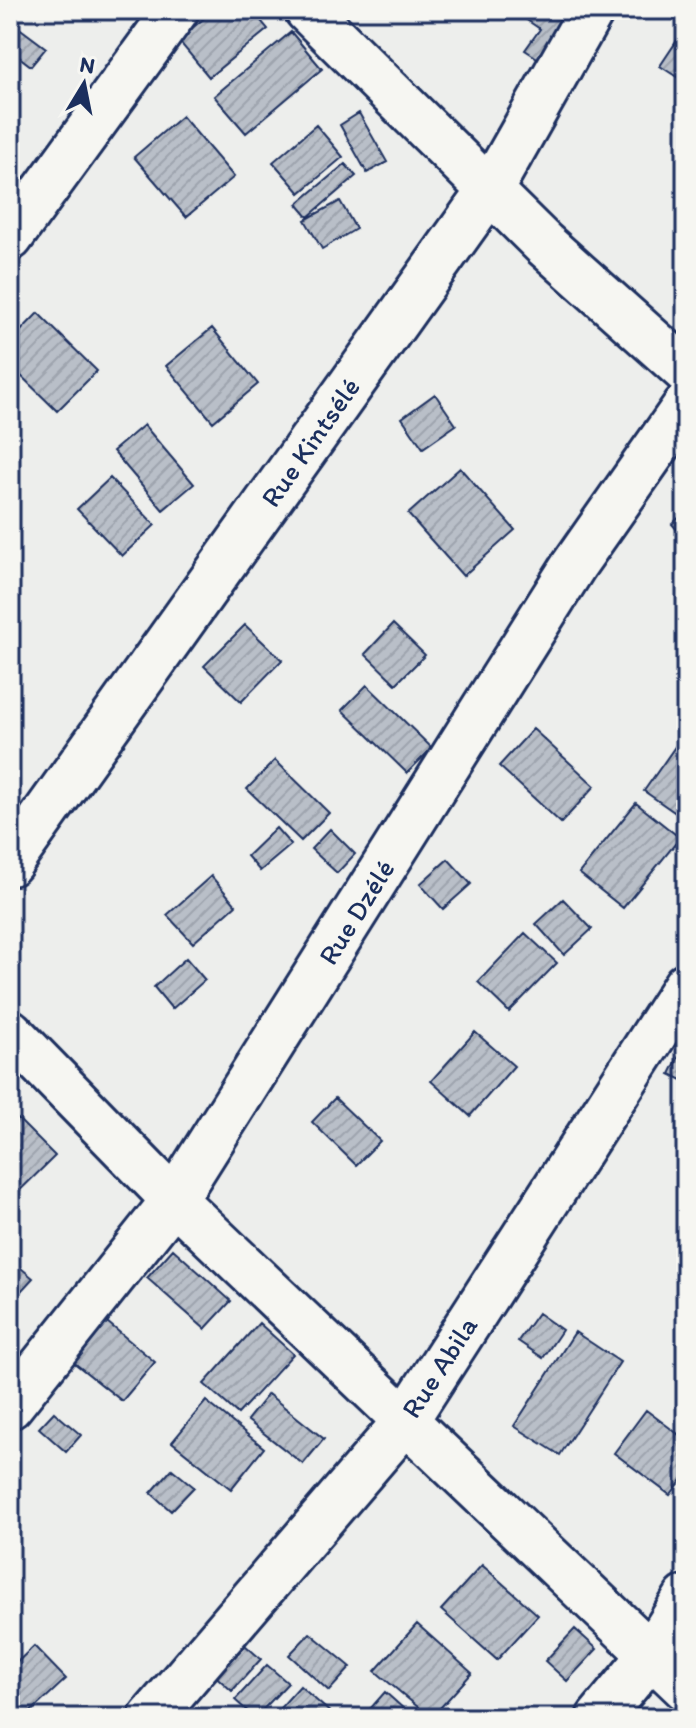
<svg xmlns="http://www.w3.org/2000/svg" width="696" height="1728" viewBox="0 0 696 1728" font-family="Itim,sans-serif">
<defs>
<pattern id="building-hatch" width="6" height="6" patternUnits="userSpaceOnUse" patternTransform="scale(2)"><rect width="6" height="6" fill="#b9bfc8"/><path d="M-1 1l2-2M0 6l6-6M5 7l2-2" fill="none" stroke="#9ea4ae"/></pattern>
</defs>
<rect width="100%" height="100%" fill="#edeeec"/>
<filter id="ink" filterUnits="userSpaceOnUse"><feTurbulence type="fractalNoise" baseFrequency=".0125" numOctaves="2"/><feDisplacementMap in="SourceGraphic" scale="16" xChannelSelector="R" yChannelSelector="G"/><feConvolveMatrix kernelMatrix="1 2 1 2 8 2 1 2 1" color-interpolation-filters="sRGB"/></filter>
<g filter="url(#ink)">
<!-- building -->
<path fill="url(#building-hatch)" stroke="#1b2f5e" stroke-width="2" d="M 214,10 L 252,10 L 268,29 L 209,77 L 178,40 Z
M 512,10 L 586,10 L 548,65 L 525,50 L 540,29 Z
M 10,21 L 46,48 L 31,66 L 10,50 Z
M 291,32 L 322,69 L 246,133 L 214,96 Z
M 682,33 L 686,36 L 686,83 L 660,66 Z
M 359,113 L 387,162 L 367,173 L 340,125 Z
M 182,116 L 234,177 L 186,217 L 134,157 Z
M 316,125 L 343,157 L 300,193 L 273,162 Z
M 345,164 L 356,176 L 308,217 L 297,204 Z
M 340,201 L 356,229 L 322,249 L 305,220 Z
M 38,313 L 97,371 L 57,411 L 10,365 L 10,342 Z
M 212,328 L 258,384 L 213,422 L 166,366 Z
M 435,394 L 456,425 L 423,448 L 402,418 Z
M 144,425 L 194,484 L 163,510 L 113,451 Z
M 460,468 L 515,530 L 463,576 L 408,514 Z
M 110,478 L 155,525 L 122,556 L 77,509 Z
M 686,511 L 686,536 L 684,538 L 672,524 Z
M 393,624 L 425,655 L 396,684 L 365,654 Z
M 245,625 L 282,660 L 241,702 L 204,666 Z
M 367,685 L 432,748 L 407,773 L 342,710 Z
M 533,729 L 595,786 L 561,823 L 499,766 Z
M 686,731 L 686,806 L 680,816 L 644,791 Z
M 275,760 L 329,813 L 301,841 L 247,789 Z
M 636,803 L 680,838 L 623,908 L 579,873 Z
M 276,828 L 291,845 L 260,871 L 247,856 Z
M 330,829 L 355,854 L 337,873 L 311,849 Z
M 448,859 L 471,884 L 443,909 L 420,884 Z
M 211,876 L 236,905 L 193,943 L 167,915 Z
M 563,899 L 592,929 L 564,955 L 536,924 Z
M 525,933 L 557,963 L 509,1012 L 478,982 Z
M 186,958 L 205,980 L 172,1009 L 154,987 Z
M 475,1032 L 514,1066 L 470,1116 L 431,1081 Z
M 686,1042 L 686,1082 L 670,1074 Z
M 335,1098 L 380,1141 L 356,1165 L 312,1122 Z
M 18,1119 L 55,1156 L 10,1200 L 10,1127 Z
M 173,1249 L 231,1301 L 205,1329 L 147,1278 Z
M 10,1259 L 33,1278 L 10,1303 Z
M 538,1313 L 562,1330 L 543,1358 L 518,1341 Z
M 101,1317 L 155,1362 L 122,1401 L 67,1357 Z
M 259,1323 L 293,1354 L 238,1414 L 204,1384 Z
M 575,1332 L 620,1362 L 560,1455 L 514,1426 Z
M 268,1394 L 324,1439 L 303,1464 L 247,1420 Z
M 206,1401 L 264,1448 L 231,1489 L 172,1442 Z
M 646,1410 L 686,1440 L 686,1475 L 670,1495 L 614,1453 Z
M 54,1412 L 81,1435 L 66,1452 L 39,1428 Z
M 172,1469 L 194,1487 L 171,1511 L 151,1493 Z
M 482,1565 L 538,1615 L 497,1660 L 441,1610 Z
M 417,1624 L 472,1673 L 431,1718 L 375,1671 Z
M 575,1629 L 597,1649 L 567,1681 L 545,1661 Z
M 310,1633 L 351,1667 L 329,1691 L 289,1655 Z
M 238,1639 L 261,1659 L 232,1691 L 210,1671 Z
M 34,1646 L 66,1679 L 24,1718 L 10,1718 L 10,1669 Z
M 267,1665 L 288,1683 L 255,1718 L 235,1700 Z
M 300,1686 L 332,1714 L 328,1718 L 271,1718 Z
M 385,1692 L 414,1718 L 362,1718 Z"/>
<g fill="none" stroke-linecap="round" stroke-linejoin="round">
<!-- street casing -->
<g stroke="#1b2f5e" stroke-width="50">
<path id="street" d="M 307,10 L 544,244 L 686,371
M 10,238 L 176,10
M 10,863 L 490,190 L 592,10
M 10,1032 L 174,1200 L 686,1688
M 10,1406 L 174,1200 L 574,565 L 686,405
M 151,1718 L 404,1423 L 686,985
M 599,1718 L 652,1654 L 686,1598"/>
</g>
<!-- street -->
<use href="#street" stroke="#f6f6f2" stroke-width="44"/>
</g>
</g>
<g text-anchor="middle" stroke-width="6" stroke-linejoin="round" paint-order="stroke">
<!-- street labels -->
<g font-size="28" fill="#1b2f5e" stroke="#f6f6f2">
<text transform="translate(310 442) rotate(-55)" y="10">Rue Kintsélé</text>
<text transform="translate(356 912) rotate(-58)" y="10">Rue Dzélé</text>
<text transform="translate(439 1367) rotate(-57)" y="10">Rue Abila</text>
</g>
</g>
<!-- margin -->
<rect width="696" height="1728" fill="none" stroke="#f6f6f2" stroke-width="40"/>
<rect x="20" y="20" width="656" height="1688" fill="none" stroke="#1b2f5e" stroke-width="3" filter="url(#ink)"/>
<!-- north arrow -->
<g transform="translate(84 84) rotate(10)" stroke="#f6f6f2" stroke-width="6" paint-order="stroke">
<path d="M0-6L14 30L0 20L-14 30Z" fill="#1b2f5e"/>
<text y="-12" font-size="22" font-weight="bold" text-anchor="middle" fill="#1b2f5e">N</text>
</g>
</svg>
